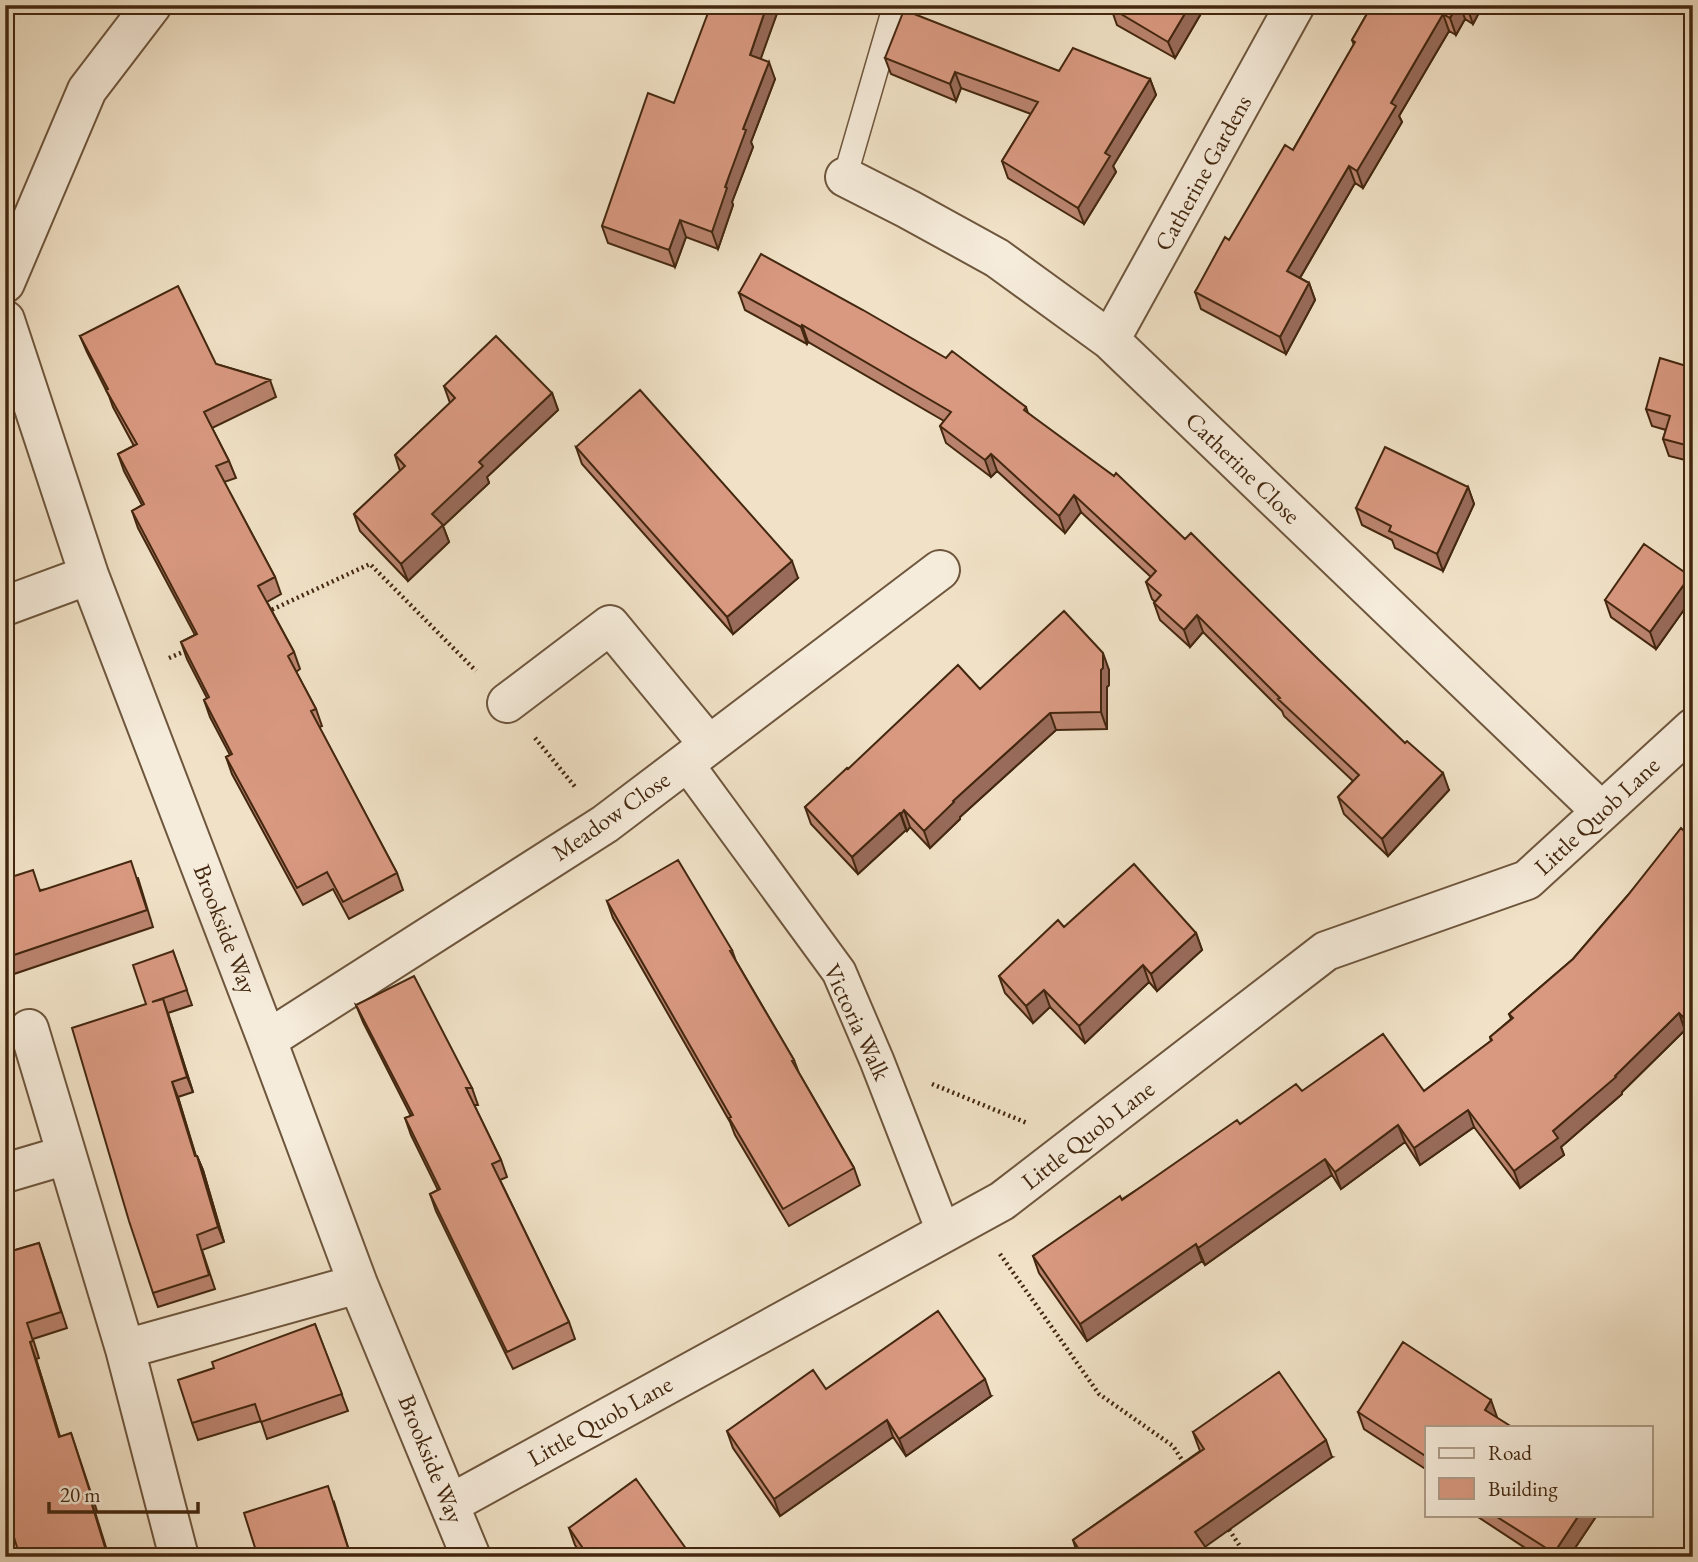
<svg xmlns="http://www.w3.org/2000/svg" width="1698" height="1562" viewBox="0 0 1698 1562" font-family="'EB Garamond',serif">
<rect width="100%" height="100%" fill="#f1e2c7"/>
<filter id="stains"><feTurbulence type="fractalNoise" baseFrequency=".00286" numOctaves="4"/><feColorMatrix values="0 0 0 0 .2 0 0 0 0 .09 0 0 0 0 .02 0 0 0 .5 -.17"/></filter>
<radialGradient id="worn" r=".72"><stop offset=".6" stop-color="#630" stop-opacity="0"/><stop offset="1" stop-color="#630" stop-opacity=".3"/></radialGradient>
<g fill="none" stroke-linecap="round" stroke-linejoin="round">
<!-- service casing -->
<g stroke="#6e563d" stroke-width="26">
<path id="service" d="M 845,177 L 895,5"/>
</g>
<!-- pedestrian casing -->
<g stroke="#6e563d" stroke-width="37">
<path id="pedestrian" d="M 686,763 L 839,972 L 877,1061 L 944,1233"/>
</g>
<!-- minor casing -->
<g stroke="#6e563d" stroke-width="42">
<path id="minor" d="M 845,177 L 908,209 L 997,258 L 1110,340 L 1601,811
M 5,283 L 87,90 L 152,5
M 5,320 L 89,575 L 267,1040 L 358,1284 L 471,1557
M 1110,340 L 1295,5
M 5,606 L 89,575
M 507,703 L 610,625 L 709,745
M 29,1029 L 125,1349 L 179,1557
M 267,1040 L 605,824 L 940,570
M 5,1173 L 66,1155
M 125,1349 L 358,1284
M 450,1504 L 1002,1201 L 1326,951 L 1527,880 L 1693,728"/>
</g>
<!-- path -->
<path stroke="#43270f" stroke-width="4.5" stroke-dasharray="2 3.5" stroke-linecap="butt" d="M 267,612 L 370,564 L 476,671
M 169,658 L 190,649
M 535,738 L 576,788
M 932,1084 L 1027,1123
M 1000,1254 L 1099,1394 L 1173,1446 L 1186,1466
M 1226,1525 L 1247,1557"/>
<!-- service -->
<use href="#service" stroke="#f6ecdb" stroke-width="23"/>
<!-- pedestrian -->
<use href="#pedestrian" stroke="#f6ecdb" stroke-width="33"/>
<!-- minor -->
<use href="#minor" stroke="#f6ecdb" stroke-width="38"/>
</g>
<!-- wall -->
<path fill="#bb846f" stroke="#43270f" stroke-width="2" d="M 780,5 L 760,59 L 775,79 L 751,142 L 753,147 L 732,202 L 733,205 L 718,249 L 686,237 L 675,267 L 608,243 L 602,226 L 674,103 Z
M 1112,5 L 1206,5 L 1175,58 L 1117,25 L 1111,8 Z
M 1372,5 L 1483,5 L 1473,24 L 1465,19 L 1456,35 L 1449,31 L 1399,116 L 1402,122 L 1363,188 L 1355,183 L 1300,278 L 1309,283 L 1315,300 L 1286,354 L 1201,309 L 1195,292 L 1229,240 L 1293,150 L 1354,45 L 1352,40 Z
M 885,58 L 1150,79 L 1156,95 L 1113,166 L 1116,172 L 1084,224 L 1008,178 L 1002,161 L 1031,114 L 961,88 L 956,101 L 891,74 Z
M 739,293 L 1026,407 L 1028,413 L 1449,790 L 1388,856 L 1344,814 L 1338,797 L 1353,781 L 1284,716 L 1282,711 L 1203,632 L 1190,647 L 1160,620 L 1154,603 L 1155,602 L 1152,599 L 1146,582 L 1151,577 L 1081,512 L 1065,533 L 997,471 L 991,477 L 946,443 L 940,426 L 944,421 L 808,342 L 807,344 L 745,310 Z
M 80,336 L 216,364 L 270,380 L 276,397 L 212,428 L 229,461 L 236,478 L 224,482 L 275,577 L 281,594 L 267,602 L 294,652 L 300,669 L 296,672 L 316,709 L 322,726 L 319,727 L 397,873 L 403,890 L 349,919 L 333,889 L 303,905 L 232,774 L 226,757 L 230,755 L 210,717 L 204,700 L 207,698 L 187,659 L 181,642 L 195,635 L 138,528 L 132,511 L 142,505 L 124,471 L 118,454 L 134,446 L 113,407 L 109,396 L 87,352 Z
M 1693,368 L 1693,462 L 1669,456 L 1663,439 L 1666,430 L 1652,426 L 1646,409 Z
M 444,386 L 552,393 L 558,410 L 487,477 L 489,483 L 443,526 L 449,542 L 408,581 L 360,531 L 354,514 L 400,471 L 395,455 L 450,403 Z
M 576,447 L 798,578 L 733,634 L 582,464 Z
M 1468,487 L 1474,504 L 1443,571 L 1395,548 L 1392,540 L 1362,525 L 1356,508 Z
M 1690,576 L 1693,585 L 1693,597 L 1656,649 L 1611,617 L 1605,600 Z
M 1109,670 L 1109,685 L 1107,687 L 1107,729 L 1056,730 L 960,817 L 960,819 L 930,848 L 910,827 L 907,831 L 906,830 L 858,874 L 811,824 L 805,807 L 848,769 L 980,689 Z
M 1693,820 L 1693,1030 L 1689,1034 L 1685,1030 L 1622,1092 L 1622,1094 L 1561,1147 L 1564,1155 L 1520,1188 L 1474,1127 L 1420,1165 L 1405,1142 L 1341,1189 L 1332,1175 L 1205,1265 L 1202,1261 L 1087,1341 L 1039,1273 L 1033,1256 L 1240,1124 L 1302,1091 L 1424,1091 L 1491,1041 L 1490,1037 L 1511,1019 L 1509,1014 L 1573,959 Z
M 138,878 L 153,927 L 5,977 L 5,879 L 41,890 Z
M 607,901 L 732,950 L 736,961 L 794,1060 L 799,1073 L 854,1168 L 860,1185 L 789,1226 L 735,1135 L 730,1122 L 613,918 Z
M 1064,927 L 1196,933 L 1202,950 L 1157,991 L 1149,982 L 1085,1043 L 1050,1007 L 1033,1023 L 1005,993 L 999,976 Z
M 173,951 L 192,1005 L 168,1013 L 193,1092 L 178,1097 L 196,1156 L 197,1156 L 203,1170 L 224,1242 L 202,1250 L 215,1289 L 158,1307 L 153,1293 L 146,1004 Z
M 356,1005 L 472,1088 L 478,1105 L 474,1105 L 501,1160 L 507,1177 L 500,1180 L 569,1322 L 575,1339 L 513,1369 L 436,1211 L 430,1194 L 438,1190 L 411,1135 L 405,1118 L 411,1116 L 363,1022 Z
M 39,1243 L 67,1328 L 33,1339 L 39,1358 L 36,1359 L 60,1437 L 71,1433 L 97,1511 L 20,1557 L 5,1253 Z
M 315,1324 L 348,1411 L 267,1439 L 261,1421 L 198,1440 L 192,1423 L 214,1368 Z
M 826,1389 L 991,1396 L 906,1456 L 893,1437 L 780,1516 L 733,1448 L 727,1431 Z
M 1358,1412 L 1497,1417 L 1427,1427 L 1427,1470 L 1364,1429 Z
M 1193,1432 L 1332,1457 L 1077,1553 L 1073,1540 L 1200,1451 Z
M 334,1502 L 351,1557 L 258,1557 Z
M 1475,1515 L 1597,1515 L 1569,1557 L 1539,1557 Z
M 569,1528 L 692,1557 L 583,1557 L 575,1545 Z"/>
<!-- shaded-wall -->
<path fill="#986b5a" stroke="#43270f" stroke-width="2" d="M 767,5 L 780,5 L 756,72 L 750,55 Z
M 1190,5 L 1206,5 L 1175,58 L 1168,42 Z
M 1457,5 L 1460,5 L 1465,19 L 1456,35 L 1450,18 Z
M 1468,5 L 1483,5 L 1473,24 L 1467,7 Z
M 1443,14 L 1449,31 L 1399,116 L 1402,122 L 1363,188 L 1357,171 L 1391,103 Z
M 769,62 L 775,79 L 751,142 L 753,147 L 732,202 L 733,205 L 718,249 L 712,232 L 743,129 Z
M 955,72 L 961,88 L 956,101 L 950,84 Z
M 1150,79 L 1156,95 L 1113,166 L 1116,172 L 1084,224 L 1078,208 L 1105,153 Z
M 1349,166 L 1355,183 L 1294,288 L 1287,271 Z
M 680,220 L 686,237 L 675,267 L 669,250 Z
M 1309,283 L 1315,300 L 1286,354 L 1280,337 Z
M 802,325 L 808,342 L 807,344 L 801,327 Z
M 552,393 L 558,410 L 487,477 L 489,483 L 443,526 L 449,542 L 408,581 L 401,564 L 432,514 L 479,462 Z
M 991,454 L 997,471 L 991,477 L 985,460 Z
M 1468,487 L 1474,504 L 1443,571 L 1437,554 Z
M 1074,495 L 1081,512 L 1065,533 L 1059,516 Z
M 792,561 L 798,578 L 733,634 L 727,617 Z
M 1690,576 L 1693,585 L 1693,597 L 1656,649 L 1650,632 Z
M 1197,615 L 1203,632 L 1190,647 L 1184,630 Z
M 1103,653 L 1109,670 L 1109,685 L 1107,687 L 1107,729 L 1101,712 L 1101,670 Z
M 1050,713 L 1056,730 L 960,817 L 960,819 L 930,848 L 924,831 L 953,801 Z
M 1443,773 L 1449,790 L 1388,856 L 1382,839 Z
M 904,810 L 910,827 L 907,831 L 901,814 Z
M 900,813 L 906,830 L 858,874 L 852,857 Z
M 1196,933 L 1202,950 L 1157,991 L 1151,974 Z
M 1143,965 L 1149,982 L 1085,1043 L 1079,1026 Z
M 1044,990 L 1050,1007 L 1033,1023 L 1026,1006 Z
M 163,999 L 168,1014 L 193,1092 L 187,1077 Z
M 1693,1006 L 1693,1030 L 1689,1034 L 1683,1017 Z
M 1679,1013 L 1685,1030 L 1622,1092 L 1622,1094 L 1561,1147 L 1564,1155 L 1520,1188 L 1514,1171 L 1553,1131 L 1615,1076 Z
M 172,1082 L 178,1097 L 200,1171 L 195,1156 Z
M 1468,1110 L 1474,1127 L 1420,1165 L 1414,1148 Z
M 1398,1125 L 1405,1142 L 1341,1189 L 1335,1172 Z
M 197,1156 L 203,1170 L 224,1242 L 218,1227 Z
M 1325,1159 L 1332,1175 L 1205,1265 L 1198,1248 Z
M 1196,1244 L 1202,1261 L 1087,1341 L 1080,1324 Z
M 30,1342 L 36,1359 L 65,1453 L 59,1437 Z
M 985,1379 L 991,1396 L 906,1456 L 899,1439 Z
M 1491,1400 L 1497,1417 L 1491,1426 L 1485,1410 Z
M 887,1420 L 893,1437 L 780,1516 L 774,1499 Z
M 1326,1440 L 1332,1457 L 1202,1549 L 1195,1532 Z
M 89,1495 L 95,1512 L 109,1557 L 108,1557 Z
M 1579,1515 L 1597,1515 L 1569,1557 L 1555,1557 L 1554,1553 Z
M 1206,1548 L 1210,1557 L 1194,1557 Z"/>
<!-- building -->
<path fill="#d99981" stroke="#43270f" stroke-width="2" d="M 711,5 L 767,5 L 750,55 L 769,62 L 743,129 L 746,130 L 725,187 L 727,188 L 712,232 L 680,220 L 669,250 L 602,226 L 648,93 L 674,103 Z
M 1112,5 L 1190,5 L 1168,42 L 1111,8 Z
M 1372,5 L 1457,5 L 1450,18 L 1443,14 L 1391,103 L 1396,106 L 1357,171 L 1349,166 L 1287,271 L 1309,283 L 1280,337 L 1195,292 L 1225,237 L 1229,240 L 1285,145 L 1293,150 L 1355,42 L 1352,40 Z
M 904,10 L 1059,71 L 1073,48 L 1150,79 L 1105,153 L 1110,156 L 1078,208 L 1002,161 L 1038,102 L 955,72 L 950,84 L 885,58 Z
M 761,254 L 863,310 L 946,358 L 952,351 L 1026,407 L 1024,410 L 1114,476 L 1116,473 L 1185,539 L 1191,533 L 1318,659 L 1405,743 L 1407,741 L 1443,773 L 1382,839 L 1338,797 L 1359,775 L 1278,699 L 1280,698 L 1197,615 L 1184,630 L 1154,603 L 1161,595 L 1146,582 L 1156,571 L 1074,495 L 1059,516 L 991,454 L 985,460 L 940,426 L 951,412 L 802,325 L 801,327 L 739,293 Z
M 178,286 L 216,364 L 270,380 L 204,412 L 229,461 L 216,466 L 275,577 L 258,586 L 294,652 L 288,656 L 316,709 L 311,711 L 397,873 L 343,902 L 327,872 L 297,888 L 226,757 L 232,754 L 204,700 L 209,697 L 181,642 L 197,634 L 132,511 L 144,504 L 118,454 L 137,444 L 106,390 L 108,389 L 80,336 Z
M 496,336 L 552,393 L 479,462 L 483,466 L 432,514 L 443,525 L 401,564 L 354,514 L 405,466 L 395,455 L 455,398 L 444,386 Z
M 1660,358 L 1693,368 L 1693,447 L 1663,439 L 1670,416 L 1646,409 Z
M 640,390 L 792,561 L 727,617 L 576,447 Z
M 1385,447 L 1468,487 L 1437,554 L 1389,531 L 1391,526 L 1356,508 Z
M 1644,544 L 1690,576 L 1650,632 L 1605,600 Z
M 1064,611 L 1103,653 L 1103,668 L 1101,670 L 1101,712 L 1050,713 L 953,801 L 954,802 L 924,831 L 904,810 L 901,814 L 900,813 L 852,857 L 805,807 L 847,768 L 848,769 L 958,665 L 980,689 Z
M 1693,820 L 1693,1006 L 1683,1017 L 1679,1013 L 1615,1076 L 1616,1077 L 1553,1131 L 1558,1138 L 1514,1171 L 1468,1110 L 1414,1148 L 1398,1125 L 1335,1172 L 1325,1159 L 1198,1248 L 1196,1244 L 1080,1324 L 1033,1256 L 1120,1196 L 1122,1200 L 1237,1120 L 1240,1124 L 1296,1084 L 1302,1091 L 1383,1034 L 1424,1091 L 1492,1040 L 1490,1037 L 1513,1018 L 1509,1014 L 1573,959 L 1628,895 L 1681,828 L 1684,831 Z
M 678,860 L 732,950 L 730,951 L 794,1060 L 792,1061 L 854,1168 L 783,1209 L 729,1118 L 731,1117 L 607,901 Z
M 131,861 L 147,910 L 5,958 L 5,879 L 33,870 L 40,891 Z
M 1134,864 L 1196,933 L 1151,974 L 1143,965 L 1079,1026 L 1044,990 L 1026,1006 L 999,976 L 1058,920 L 1064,927 Z
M 173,951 L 187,990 L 152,1002 L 163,999 L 187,1077 L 172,1082 L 195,1156 L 197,1156 L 218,1227 L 197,1235 L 209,1275 L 153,1293 L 129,1221 L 72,1028 L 146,1004 L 133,965 Z
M 414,976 L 472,1088 L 466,1088 L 501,1160 L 492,1164 L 569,1322 L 507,1352 L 430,1194 L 440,1189 L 405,1118 L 413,1115 L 356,1005 Z
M 39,1243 L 61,1312 L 27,1323 L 33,1341 L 30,1342 L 59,1437 L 71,1433 L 91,1495 L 89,1495 L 108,1557 L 20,1557 L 5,1508 L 5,1253 Z
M 938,1311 L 985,1379 L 899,1439 L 887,1420 L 774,1499 L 727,1431 L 813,1370 L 826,1389 Z
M 315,1324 L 342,1394 L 261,1422 L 255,1404 L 192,1423 L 178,1380 L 214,1368 L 212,1362 Z
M 1403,1342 L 1491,1400 L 1485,1410 L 1512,1427 L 1427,1427 L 1427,1457 L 1358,1412 Z
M 1279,1372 L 1326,1440 L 1195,1532 L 1206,1548 L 1194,1557 L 1072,1557 L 1080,1551 L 1073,1540 L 1204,1449 L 1193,1432 Z
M 636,1479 L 692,1557 L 589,1557 L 569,1528 Z
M 328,1486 L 351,1557 L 279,1557 L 277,1552 L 263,1557 L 258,1557 L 244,1513 Z
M 1494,1515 L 1579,1515 L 1554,1553 Z"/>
<g text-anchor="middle" stroke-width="7" stroke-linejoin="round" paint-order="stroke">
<!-- street labels -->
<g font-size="24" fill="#43270f" stroke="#f6ecdb">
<text transform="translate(1203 173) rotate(-61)" y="8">Catherine Gardens</text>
<text transform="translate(1243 468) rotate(44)" y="8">Catherine Close</text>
<text transform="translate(611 816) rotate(-35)" y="8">Meadow Close</text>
<text transform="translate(1597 816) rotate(-43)" y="8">Little Quob Lane</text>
<text transform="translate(225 929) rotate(69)" y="8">Brookside Way</text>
<text transform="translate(857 1022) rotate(65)" y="8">Victoria Walk</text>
<text transform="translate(1088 1135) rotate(-38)" y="8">Little Quob Lane</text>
<text transform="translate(600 1421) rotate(-29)" y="8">Little Quob Lane</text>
<text transform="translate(431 1459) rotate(68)" y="8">Brookside Way</text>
</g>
</g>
<!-- margin -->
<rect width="1698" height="1562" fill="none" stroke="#f1e2c7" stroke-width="28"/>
<rect x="7" y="7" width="1684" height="1548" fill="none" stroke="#43270f" stroke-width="3.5"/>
<rect x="14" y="14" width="1670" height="1534" fill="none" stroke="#43270f" stroke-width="2"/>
<!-- legend -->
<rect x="1425" y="1426" width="228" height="91" fill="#f6ecdb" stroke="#ae9d89" stroke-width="2"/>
<rect x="1439" y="1448" width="35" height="10" fill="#f6ecdb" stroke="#ae9d89" stroke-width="2"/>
<text x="1488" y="1460" font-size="21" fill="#43270f">Road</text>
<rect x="1439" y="1478" width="35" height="21" fill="#d99981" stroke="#ae9d89" stroke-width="2"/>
<text x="1488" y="1496" font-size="21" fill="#43270f">Building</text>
<!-- scale -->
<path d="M49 1502v10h149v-10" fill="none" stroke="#43270f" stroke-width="3.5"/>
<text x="60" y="1502" font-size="21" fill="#43270f" stroke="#f6ecdb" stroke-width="5" paint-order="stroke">20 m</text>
<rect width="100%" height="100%" filter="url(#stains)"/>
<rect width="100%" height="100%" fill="url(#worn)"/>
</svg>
